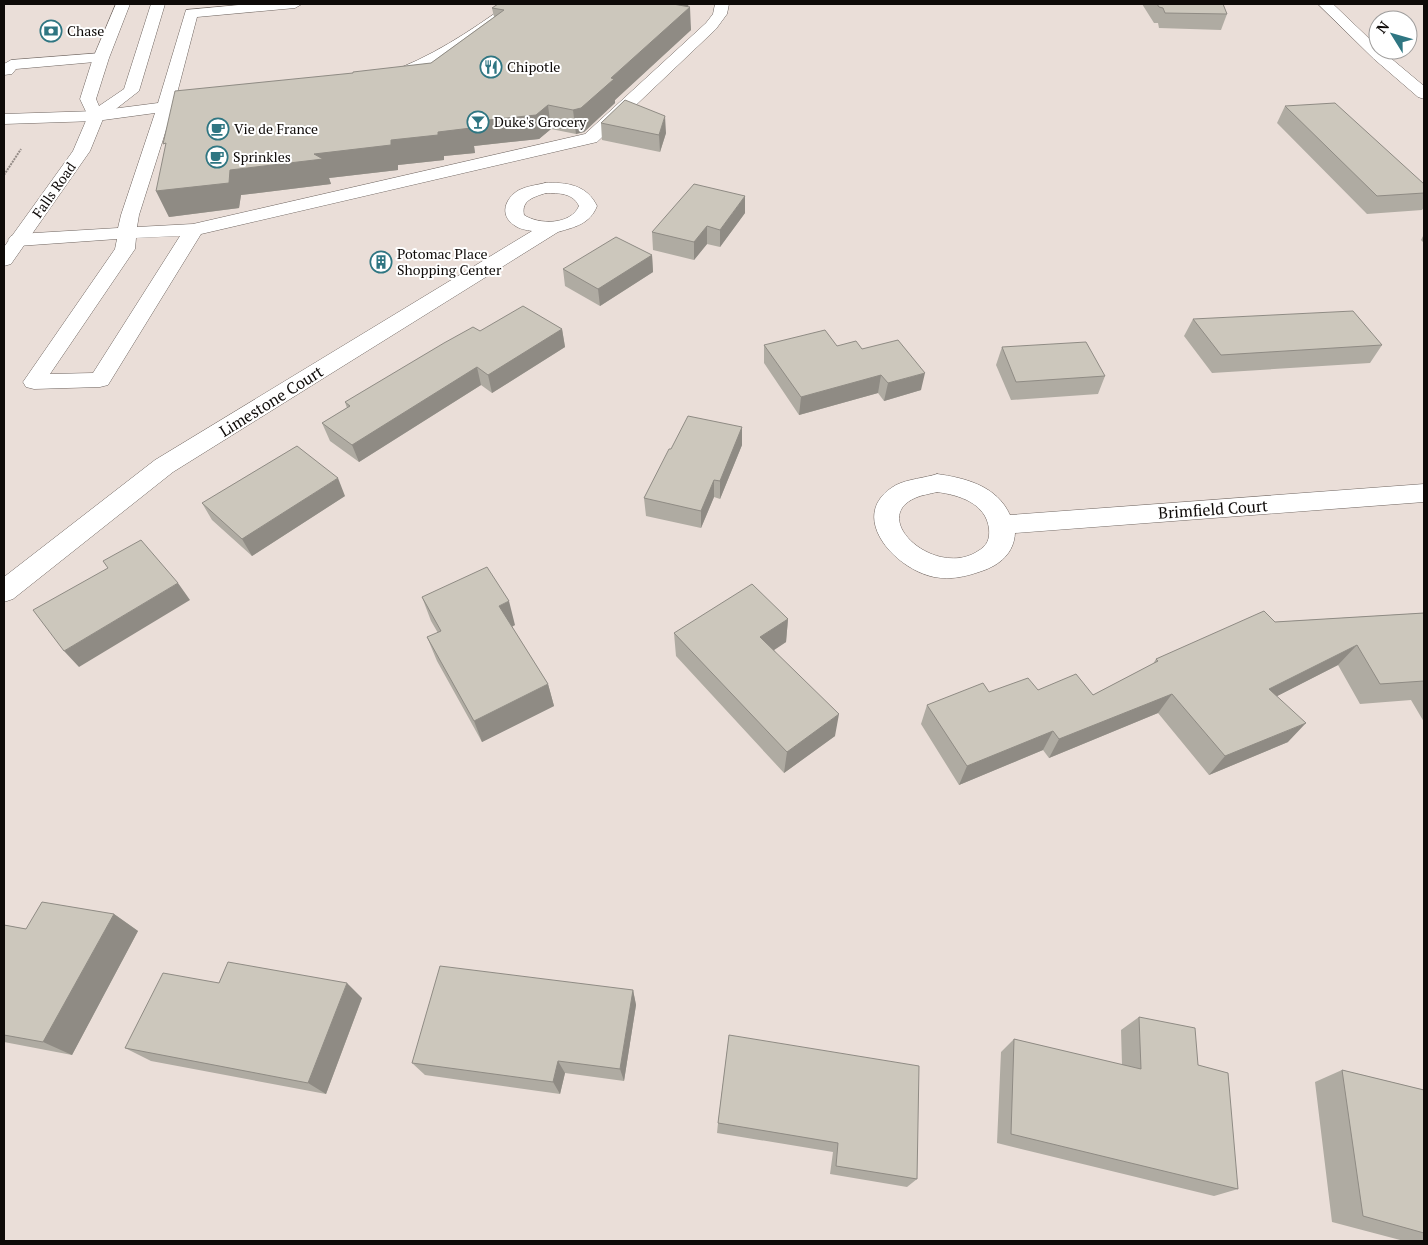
<svg xmlns="http://www.w3.org/2000/svg" width="1428" height="1245" viewBox="0 0 1428 1245" font-family="'PT Serif',serif">
<rect width="100%" height="100%" fill="#eaded8"/>
<g fill="none" stroke-linecap="round" stroke-linejoin="round">
<!-- minor casing -->
<g stroke="#6f6560" stroke-width="1">
<path id="minor" d="M 249,4 L 302,4 L 295,8 L 197,17 L 175,101 L 209,96 L 215,98 L 217,101 L 215,104 L 209,106 L 172,111 L 139,215 L 137,227 L 193,224 L 585,134 L 706,23 L 713,14 L 715,4 L 729,4 L 727,14 L 716,29 L 597,142 L 201,234 L 108,385 L 100,387 L 34,389 L 26,387 L 23,382 L 115,249 L 117,239 L 18,246 L 11,244 L 8,240 L 11,236 L 18,234 L 118,228 L 121,215 L 155,113 L 96,121 L 4,124 L 4,114 L 96,111 L 158,103 L 186,10 ZM 180,236 L 93,373 L 50,374 L 135,249 L 136,238 Z
M 508,4 L 524,4 L 462,49 L 430,67 L 396,80 L 384,80 L 382,77 L 384,74 C 430,58 469,32 508,4 Z
M 1318,4 L 1333,4 L 1378,47 L 1378,50 L 1381,50 L 1424,86 L 1424,99 L 1418,97 L 1374,59 Z
M 101,53 L 106,55 L 109,58 L 106,61 L 16,69 L 12,74 L 4,75 L 4,64 L 11,60 Z
M 545,183 C 567,182 587,185 597,206 C 590,224 575,227 558,232 L 173,472 L 13,599 L 4,602 L 4,577 L 155,460 L 532,231 C 526,230 519,229 514,225 C 499,215 505,198 519,190 C 527,186 537,185 545,183 ZM 546,193 C 559,193 573,193 579,206 C 571,225 539,225 524,215 C 521,200 534,197 546,193 Z
M 937,474 C 966,478 997,486 1010,515 L 1424,484 L 1424,502 L 1015,533 C 1014,553 1000,565 982,571 C 965,577 951,580 934,577 C 894,569 845,514 896,485 C 908,479 925,478 937,474 ZM 937,492 C 959,495 986,503 989,529 C 990,539 987,546 978,551 C 936,579 868,519 915,498 C 921,495 930,494 937,492 Z"/>
</g>
<!-- major casing -->
<g stroke="#6f6560" stroke-width="1">
<path id="major" d="M 116,4 L 130,4 L 109,58 L 96,99 L 99,106 L 124,89 L 151,4 L 165,4 L 139,91 L 103,119 L 90,151 L 11,264 L 4,266 L 4,247 L 73,151 L 88,116 L 80,99 L 93,58 Z"/>
</g>
<!-- path -->
<path stroke="#948b86" stroke-width="2" stroke-dasharray="2 1" stroke-linecap="butt" d="M 4,175 L 21,149"/>
<!-- minor -->
<use href="#minor" fill="#fff" fill-rule="evenodd"/>
<!-- major -->
<use href="#major" fill="#fff" fill-rule="evenodd"/>
</g>
<!-- wall -->
<path fill="#afaba2" d="M 1142,4 L 1223,4 L 1227,14 L 1221,30 L 1159,28 L 1158,23 L 1154,23 Z
M 687,6 L 691,30 L 615,100 L 615,103 L 584,132 L 576,134 L 551,129 L 539,139 L 474,146 L 475,153 L 444,156 L 444,160 L 398,165 L 398,170 L 329,178 L 331,184 L 241,195 L 239,208 L 169,217 L 156,191 L 353,73 L 431,63 L 494,17 L 492,8 Z
M 1285,106 L 1424,184 L 1424,207 L 1422,210 L 1367,214 L 1277,123 Z
M 601,123 L 666,133 L 660,152 L 602,140 Z
M 745,213 L 720,247 L 707,244 L 694,260 L 653,250 L 652,232 Z
M 1424,234 L 1424,243 L 1421,240 Z
M 652,255 L 653,272 L 600,306 L 565,286 L 563,269 Z
M 1193,319 L 1382,345 L 1370,363 L 1212,373 L 1184,336 Z
M 562,329 L 565,347 L 492,393 L 481,385 L 359,462 L 330,441 L 322,423 L 347,408 L 345,402 L 480,331 Z
M 764,345 L 837,346 L 862,349 L 921,390 L 884,401 L 878,393 L 799,415 L 764,363 Z
M 1002,347 L 1105,376 L 1098,394 L 1011,400 L 996,365 Z
M 742,427 L 742,445 L 720,499 L 714,497 L 701,528 L 646,516 L 644,498 L 671,449 Z
M 345,496 L 252,556 L 212,520 L 202,503 Z
M 422,597 L 515,625 L 512,627 L 548,684 L 554,706 L 482,742 L 437,661 L 427,637 L 438,633 L 431,621 Z
M 1424,613 L 1424,722 L 1411,700 L 1360,704 L 1338,665 L 1277,696 L 1288,742 L 1209,775 L 1158,713 L 1049,758 L 1043,750 L 959,785 L 921,724 L 927,705 L 989,692 L 1038,690 L 1093,695 L 1153,664 L 1156,659 L 1275,622 Z
M 788,619 L 786,642 L 774,650 L 835,736 L 784,773 L 676,656 L 674,633 Z
M 114,914 L 138,931 L 72,1055 L 4,1042 L 4,925 L 26,929 Z
M 219,983 L 362,998 L 326,1094 L 151,1061 L 125,1048 Z
M 633,990 L 636,1005 L 624,1081 L 565,1073 L 560,1094 L 425,1075 L 412,1063 Z
M 1139,1017 L 1198,1065 L 1238,1189 L 1214,1196 L 997,1143 L 1001,1052 L 1014,1039 L 1122,1065 L 1121,1030 Z
M 729,1035 L 917,1179 L 907,1187 L 830,1174 L 833,1152 L 717,1133 L 718,1123 Z
M 1342,1070 L 1424,1090 L 1424,1241 L 1404,1241 L 1332,1222 L 1315,1082 Z"/>
<!-- shaded-wall -->
<path fill="#8f8b84" d="M 665,4 L 690,4 L 666,25 Z
M 690,7 L 691,30 L 615,100 L 615,103 L 584,132 L 576,134 L 573,110 L 611,78 Z
M 548,105 L 551,129 L 539,139 L 474,146 L 475,153 L 444,156 L 444,160 L 398,165 L 398,170 L 329,178 L 331,184 L 241,195 L 239,208 L 169,217 L 156,191 L 230,170 L 314,154 L 438,132 L 469,122 Z
M 665,116 L 666,133 L 660,152 L 659,135 Z
M 745,196 L 745,213 L 720,247 L 720,230 Z
M 707,226 L 707,244 L 694,260 L 694,242 Z
M 652,255 L 653,272 L 600,306 L 598,289 Z
M 562,329 L 565,347 L 492,393 L 488,375 Z
M 477,367 L 481,385 L 359,462 L 352,445 Z
M 925,373 L 921,390 L 884,401 L 888,383 Z
M 881,375 L 878,393 L 799,415 L 801,397 Z
M 742,427 L 742,445 L 720,499 L 720,481 Z
M 338,478 L 345,496 L 252,556 L 242,539 Z
M 714,480 L 714,497 L 701,528 L 701,511 Z
M 178,583 L 190,600 L 79,667 L 64,651 Z
M 509,601 L 515,625 L 506,629 L 499,606 Z
M 788,619 L 786,642 L 759,660 L 760,637 Z
M 1357,645 L 1338,665 L 1252,709 L 1269,689 Z
M 548,684 L 554,706 L 482,742 L 474,721 Z
M 1172,694 L 1158,713 L 1049,758 L 1059,739 Z
M 839,714 L 835,736 L 784,773 L 787,752 Z
M 1306,723 L 1288,742 L 1209,775 L 1225,756 Z
M 1053,731 L 1043,750 L 959,785 L 967,766 Z
M 114,914 L 138,931 L 72,1055 L 43,1042 Z
M 347,983 L 362,998 L 326,1094 L 308,1083 Z
M 633,990 L 636,1005 L 624,1081 L 620,1069 Z
M 558,1061 L 565,1073 L 560,1094 L 553,1082 Z"/>
<!-- building -->
<path fill="#ccc7bc" stroke="#8f8b84" d="M 498,4 L 673,4 L 690,7 L 611,78 L 614,79 L 581,108 L 573,110 L 548,105 L 536,115 L 469,122 L 471,128 L 438,132 L 438,135 L 391,140 L 391,145 L 314,154 L 323,159 L 230,170 L 229,183 L 156,191 L 166,143 L 163,144 L 175,91 L 353,73 L 353,72 L 431,63 L 504,10 L 492,8 Z
M 1157,4 L 1223,4 L 1227,14 L 1165,13 L 1163,8 L 1159,7 Z
M 625,100 L 665,116 L 659,135 L 601,123 Z
M 1335,103 L 1424,184 L 1424,193 L 1377,196 L 1285,106 Z
M 694,184 L 745,196 L 720,230 L 707,226 L 694,242 L 652,232 Z
M 616,237 L 652,255 L 598,289 L 563,269 Z
M 523,306 L 562,329 L 488,375 L 477,367 L 352,445 L 322,423 L 350,406 L 345,402 L 444,343 L 473,327 L 480,331 Z
M 1353,311 L 1382,345 L 1221,355 L 1193,319 Z
M 825,330 L 837,346 L 856,341 L 862,349 L 898,340 L 925,373 L 888,383 L 881,375 L 801,397 L 764,345 Z
M 1086,342 L 1105,376 L 1016,382 L 1002,347 Z
M 688,416 L 742,427 L 720,481 L 714,480 L 701,511 L 644,498 L 669,449 L 671,449 Z
M 297,446 L 338,478 L 242,539 L 202,503 Z
M 141,540 L 178,583 L 64,651 L 33,610 L 108,568 L 103,561 Z
M 487,567 L 509,601 L 499,606 L 548,684 L 474,721 L 427,637 L 441,631 L 422,597 Z
M 752,584 L 788,619 L 760,637 L 839,714 L 787,752 L 674,633 Z
M 1264,611 L 1275,622 L 1424,613 L 1424,681 L 1380,684 L 1357,645 L 1269,689 L 1306,723 L 1225,756 L 1172,694 L 1059,739 L 1053,731 L 967,766 L 927,705 L 983,683 L 989,692 L 1028,678 L 1038,690 L 1076,674 L 1093,695 L 1158,661 L 1156,659 Z
M 42,902 L 114,914 L 43,1042 L 4,1035 L 4,925 L 26,929 Z
M 228,962 L 347,983 L 308,1083 L 125,1048 L 163,973 L 219,983 Z
M 440,966 L 633,990 L 620,1069 L 558,1061 L 553,1082 L 412,1063 Z
M 1139,1017 L 1195,1028 L 1198,1065 L 1228,1073 L 1238,1189 L 1011,1134 L 1014,1039 L 1141,1069 Z
M 729,1035 L 919,1066 L 917,1179 L 836,1166 L 838,1143 L 718,1123 Z
M 1342,1070 L 1424,1090 L 1424,1233 L 1363,1216 Z"/>
<!-- icons -->
<defs>
<g id="bank-ring" transform="scale(1.125)"><circle r="9.5" fill="#fff" stroke="#2f7682" stroke-width="1.5"/><path d="M-6-4H6V4H-6ZM0-2.3a2.3 2.3 0 1 0 0 4.6a2.3 2.3 0 1 0 0-4.6Z" fill="#2f7682"/></g>
<g id="restaurant-ring" transform="scale(1.125)"><circle r="9.5" fill="#fff" stroke="#2f7682" stroke-width="1.5"/><path d="M-5-6h1v4h1v-4h1v4h1v-4h1v5L-1.5 .5V6h-2V.5L-5-1ZM5-6V6H3V1.5H1.5Q1.5-4 5-6Z" fill="#2f7682"/></g>
<g id="bar-ring" transform="scale(1.125)"><circle r="9.5" fill="#fff" stroke="#2f7682" stroke-width="1.5"/><path d="M-6-5H6L.8 .8V4.5H3.5V6h-7V4.5H-.8V.8Z" fill="#2f7682"/></g>
<g id="cafe-ring" transform="scale(1.125)"><circle r="9.5" fill="#fff" stroke="#2f7682" stroke-width="1.5"/><path d="M-5.5-4.5H6V0H3Q3 3.5 0 3.5H-2.5Q-5.5 3.5-5.5 0ZM3-3.2v2h1.7v-2ZM-6 4.5H4V6H-6Z" fill="#2f7682"/></g>
<g id="building-ring" transform="scale(1.125)"><circle r="9.5" fill="#fff" stroke="#2f7682" stroke-width="1.5"/><path d="M-4-6H4V6H1V3H-1V6H-4ZM-2.5-4.3h1.7v1.8h-1.7ZM.8-4.3h1.7v1.8H.8ZM-2.5-1h1.7V.8h-1.7ZM.8-1h1.7V.8H.8Z" fill="#2f7682"/></g>
</defs>
<g fill-rule="evenodd">
<use href="#bank-ring" x="51" y="31"/>
<use href="#restaurant-ring" x="491" y="67"/>
<use href="#bar-ring" x="478" y="122"/>
<use href="#cafe-ring" x="218" y="129"/>
<use href="#cafe-ring" x="217" y="157"/>
<use href="#building-ring" x="381" y="262"/>
</g>
<g text-anchor="middle" stroke-width="4" stroke-linejoin="round" paint-order="stroke">
<!-- far-poi labels -->
<g font-size="14" fill="#0e0a08" stroke="#fff" text-anchor="start">
<text x="67" y="36">Chase</text>
<text x="507" y="72">Chipotle</text>
<text x="494" y="127">Duke's Grocery</text>
<text x="234" y="134">Vie de France</text>
<text x="233" y="162">Sprinkles</text>
<text x="397" y="259">Potomac Place<tspan x="397" dy="16">Shopping Center</tspan></text>
</g>
<!-- far-street labels -->
<g font-size="14" fill="#0e0a08" stroke="#fff">
<text transform="translate(54 190) rotate(-55)" y="5">Falls Road</text>
</g>
<!-- street labels -->
<g font-size="16" fill="#0e0a08" stroke="#fff">
<text transform="translate(271 401) rotate(-32)" y="6">Limestone Court</text>
<text transform="translate(1213 509) rotate(-4)" y="6">Brimfield Court</text>
</g>
</g>
<!-- border -->
<rect width="1428" height="1245" fill="none" stroke="#0e0a08" stroke-width="10"/>
<!-- north arrow -->
<g transform="translate(1393 35) rotate(307)"><circle r="24" fill="#ffffff" stroke="#9f9d9c"/>
<path d="M0-4L9 19L0 12L-9 19Z" fill="#2f7682"/>
<text y="-8" font-size="14" font-weight="bold" text-anchor="middle" fill="#0e0a08">N</text>
</g>
</svg>
